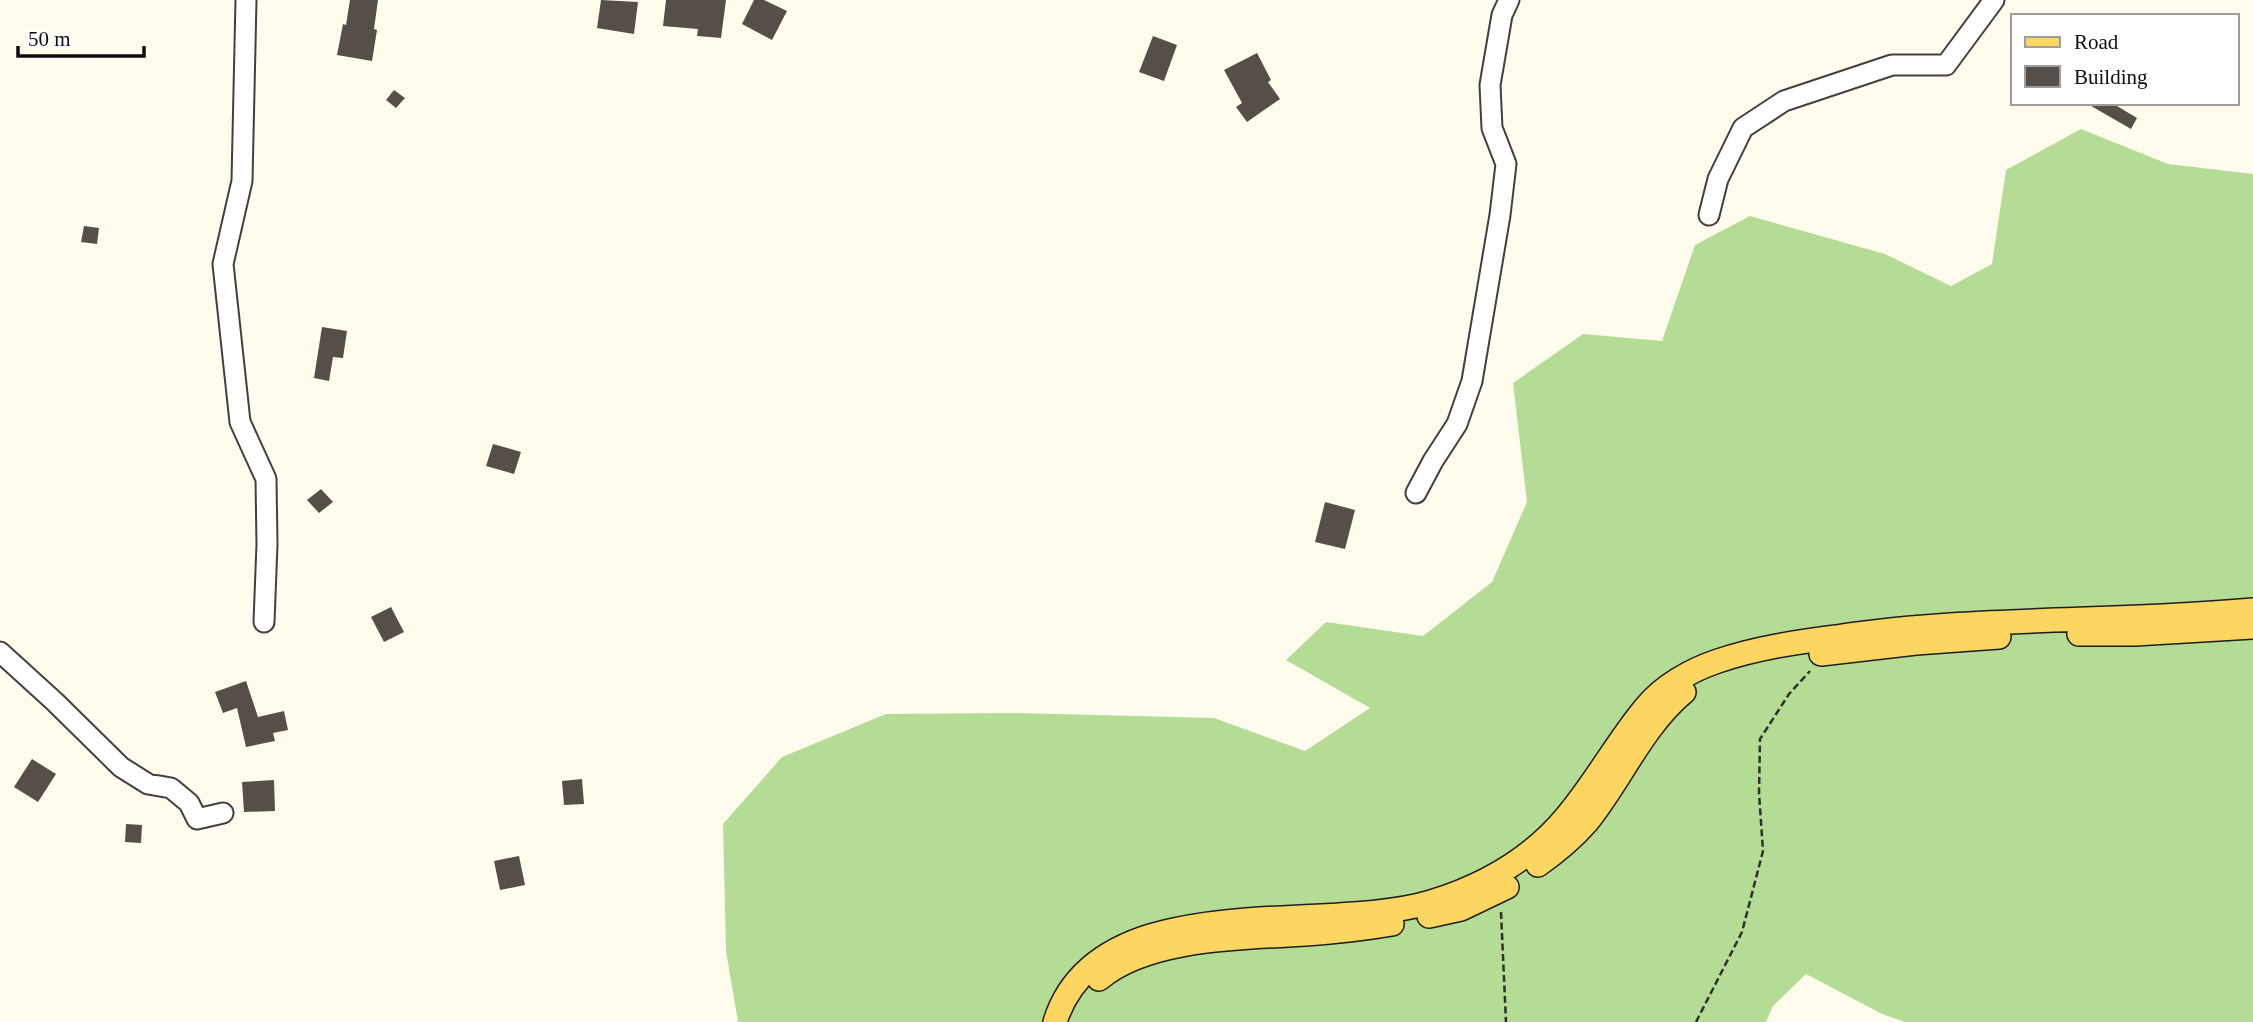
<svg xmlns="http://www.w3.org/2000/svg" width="2253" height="1022" viewBox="0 0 2253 1022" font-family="Georgia,serif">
<rect width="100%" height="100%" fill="#fffcee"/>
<!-- forest -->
<path fill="#b5dc95" d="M 2081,129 L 2168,164 L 2253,174 L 2253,1022 L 1905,1022 L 1882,1014 L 1806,974 L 1773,1006 L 1766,1022 L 738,1022 L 726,951 L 723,824 L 782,757 L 886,714 L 1012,713 L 1214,718 L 1305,751 L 1370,708 L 1286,660 L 1326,622 L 1423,636 L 1492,582 L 1527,502 L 1513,383 L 1583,334 L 1662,341 L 1695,245 L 1750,216 L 1885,254 L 1951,286 L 1992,264 L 2006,170 Z"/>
<!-- building -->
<path fill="#564e49" d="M 350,0 L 378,0 L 374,29 L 377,30 L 372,61 L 337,55 L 343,24 L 346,25 Z
M 601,0 L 638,2 L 634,34 L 597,28 Z
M 666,0 L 726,0 L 721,38 L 697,36 L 698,29 L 663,26 Z
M 754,0 L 764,0 L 787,11 L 772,40 L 742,24 Z
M 1153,36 L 1177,45 L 1164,81 L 1139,72 Z
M 1257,53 L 1271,80 L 1268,82 L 1280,99 L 1247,122 L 1236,107 L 1242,103 L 1224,70 Z
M 394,90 L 405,98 L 396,108 L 386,100 Z
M 2086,103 L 2112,103 L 2137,118 L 2131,129 Z
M 84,226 L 99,228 L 97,244 L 81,242 Z
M 322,327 L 347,331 L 343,358 L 333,357 L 329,381 L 314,378 Z
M 493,444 L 521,452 L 514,474 L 486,466 Z
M 321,489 L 333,502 L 319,513 L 307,500 Z
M 1325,502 L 1355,510 L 1345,549 L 1315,542 Z
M 391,607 L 404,632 L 384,642 L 371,617 Z
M 246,681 L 258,717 L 284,711 L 288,730 L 273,733 L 275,741 L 246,747 L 237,708 L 223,713 L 215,692 Z
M 32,759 L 56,774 L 38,802 L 14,787 Z
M 582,779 L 584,804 L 564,805 L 562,781 Z
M 274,780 L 275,811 L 244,812 L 242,782 Z
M 126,824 L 142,825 L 141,843 L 125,842 Z
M 519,856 L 525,885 L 500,890 L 494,861 Z"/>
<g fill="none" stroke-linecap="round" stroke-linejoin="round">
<!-- minor casing -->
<g stroke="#404040" stroke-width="23">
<path id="minor" d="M 246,0 L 242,181 L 223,264 L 240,422 L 266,479 L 267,544 L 264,622
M 1709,215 L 1718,179 L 1743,128 L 1784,101 L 1892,65 L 1946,65 L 1994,0
M 1416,493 L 1433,461 L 1457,424 L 1472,381 L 1500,215 L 1506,164 L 1492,128 L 1490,85 L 1502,15 L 1509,0
M 0,652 L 55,702 L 121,767 L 148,784 L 171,788 L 189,803 L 197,819 L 223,813"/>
</g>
<!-- major casing -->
<g stroke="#1e1e1e" stroke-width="26">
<path id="major" d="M 2079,634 L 2135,634 L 2253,627
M 1821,654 L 1916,643 L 1999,637
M 1538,865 C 1555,853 1574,837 1587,822 C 1621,780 1642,727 1684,692
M 1429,916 L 1461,909 L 1507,887
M 1099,979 C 1148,937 1244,938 1306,934 C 1335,932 1363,929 1392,924
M 1055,1022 C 1098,884 1323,935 1431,902 C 1483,886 1531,859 1566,817 C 1595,783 1616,743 1645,708 C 1663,686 1691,670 1718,661 C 1756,648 1797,642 1836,637 C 1974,616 2114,623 2253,610"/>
</g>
<!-- path -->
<path stroke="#2f2f2f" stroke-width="2.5" stroke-dasharray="7 3.5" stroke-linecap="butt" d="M 1501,912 L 1506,1022
M 1696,1022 L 1742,932 L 1763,851 L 1759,793 L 1760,739 L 1789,694 L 1810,671"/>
<!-- minor -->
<use href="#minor" stroke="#fff" stroke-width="19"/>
<!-- major -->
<use href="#major" stroke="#fcd661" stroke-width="23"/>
</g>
<!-- legend -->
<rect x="2011" y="14" width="228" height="91" fill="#ffffff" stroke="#9e9e9e" stroke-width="2"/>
<rect x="2025" y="37" width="35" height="10" fill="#fcd661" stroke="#9e9e9e" stroke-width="2"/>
<text x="2074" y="49" font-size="21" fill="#0d0d0d">Road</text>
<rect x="2025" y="66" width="35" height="21" fill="#564e49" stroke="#9e9e9e" stroke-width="2"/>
<text x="2074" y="84" font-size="21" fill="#0d0d0d">Building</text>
<!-- scale -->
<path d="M18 46v10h126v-10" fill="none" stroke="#0d0d0d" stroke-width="3.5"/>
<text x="28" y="46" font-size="21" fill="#0d0d0d" stroke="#ffffff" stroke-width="5" paint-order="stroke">50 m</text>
</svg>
